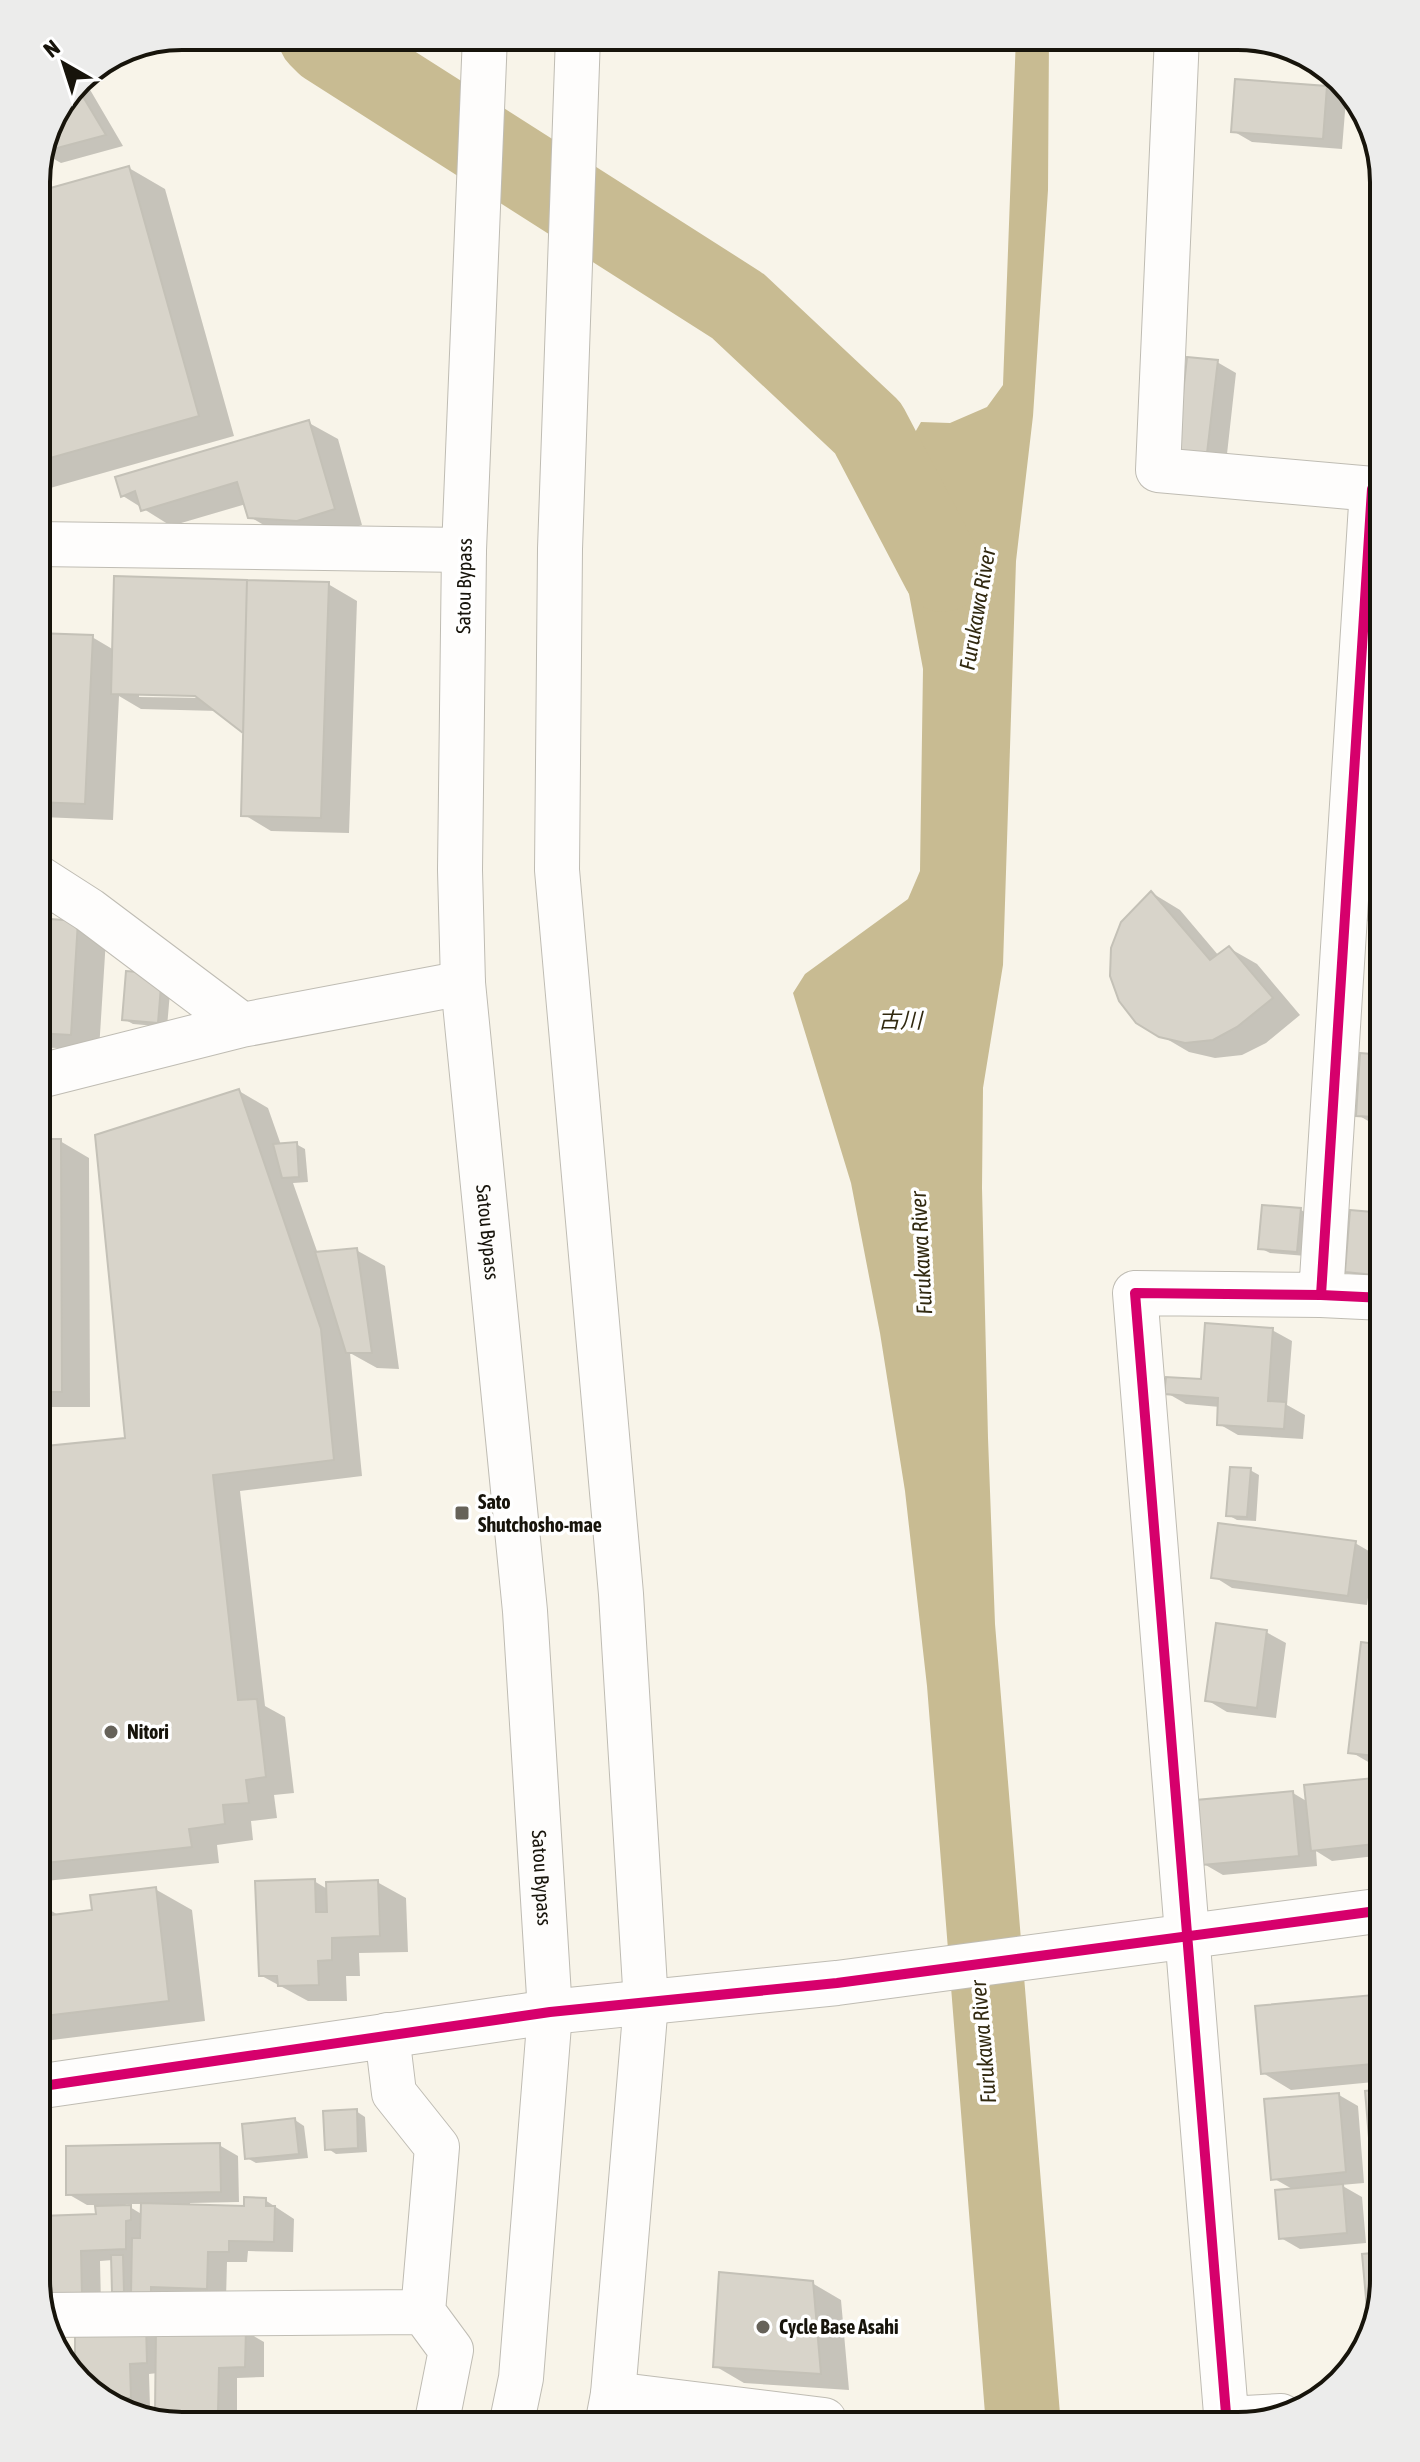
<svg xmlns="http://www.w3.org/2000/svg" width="1420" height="2462" viewBox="0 0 1420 2462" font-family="'Asap Condensed','Noto Sans JP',sans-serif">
<rect width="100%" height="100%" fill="#f8f4e9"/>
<!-- water -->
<path fill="#c8bb92" d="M 1016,36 L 1049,36 L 1048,190 L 1033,416 L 1016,561 L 1003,965 L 983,1088 L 982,1188 L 988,1438 L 995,1624 L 1061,2426 L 986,2426 L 927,1686 L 905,1491 L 880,1333 L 851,1183 L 793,993 L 805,974 L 908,899 L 920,871 L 923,669 L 909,594 L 874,504 L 921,422 L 950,423 L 987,407 L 1003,385 Z"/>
<!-- shadow -->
<path fill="#0003" fill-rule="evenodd" d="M 82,76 L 123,146 L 61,163 L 45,154 L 79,78 Z
M 1327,88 L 1346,99 L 1342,149 L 1252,142 L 1233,131 Z
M 129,168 L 165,189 L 234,436 L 36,492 L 36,194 Z
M 1217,362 L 1236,373 L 1226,463 L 1199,460 Z
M 309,423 L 338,439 L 362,525 L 326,536 L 279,534 L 250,517 L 246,504 L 171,526 L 123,496 L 118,478 Z
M 116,578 L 328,584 L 357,601 L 349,833 L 271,831 L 243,814 L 245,732 L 218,711 L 141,709 L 119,696 L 113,820 L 42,817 L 36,813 L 36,635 L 92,637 L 114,650 ZM 139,693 L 205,694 L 205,698 L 139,697 Z
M 1384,880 L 1384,924 L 1366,921 L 1357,916 Z
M 1152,893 L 1180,910 L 1219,956 L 1229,948 L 1257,964 L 1300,1015 L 1266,1043 L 1242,1055 L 1215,1058 L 1189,1052 L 1160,1035 Z
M 36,920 L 78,923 L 106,939 L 99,1050 L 36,1047 Z
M 171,981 L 167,1027 L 133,1024 L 124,1019 Z
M 1384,1057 L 1384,1140 L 1375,1134 L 1375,1125 L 1358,1115 Z
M 239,1091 L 268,1108 L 281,1145 L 296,1144 L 305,1149 L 308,1182 L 293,1183 L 318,1254 L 356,1250 L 385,1266 L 399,1369 L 377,1368 L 350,1353 L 362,1476 L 240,1491 L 265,1706 L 285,1717 L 294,1793 L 274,1795 L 277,1818 L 251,1821 L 253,1840 L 217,1845 L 219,1863 L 36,1882 L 36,1449 L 127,1440 Z
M 36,1141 L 60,1141 L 89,1158 L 90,1407 L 36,1407 Z
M 1301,1210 L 1310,1215 L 1306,1256 L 1270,1253 L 1260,1248 Z
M 1272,1330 L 1292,1341 L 1287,1405 L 1305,1415 L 1303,1439 L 1238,1435 L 1219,1424 L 1220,1407 L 1186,1404 L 1167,1393 L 1203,1381 Z
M 1250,1470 L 1259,1475 L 1256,1521 L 1237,1520 L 1228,1515 Z
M 1355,1543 L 1374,1554 L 1367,1605 L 1232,1588 L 1213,1576 Z
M 1266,1632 L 1286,1643 L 1276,1718 L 1227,1712 L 1207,1700 Z
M 1384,1647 L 1384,1765 L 1370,1763 L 1351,1752 Z
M 1384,1779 L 1384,1855 L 1332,1861 L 1316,1851 L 1317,1866 L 1223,1875 L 1204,1864 L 1293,1793 L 1308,1802 Z
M 314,1881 L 329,1890 L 377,1882 L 406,1898 L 408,1952 L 359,1953 L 360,1976 L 346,1976 L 347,2001 L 308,2001 L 260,1975 Z
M 155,1889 L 192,1910 L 205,2021 L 36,2042 L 36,1902 L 60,1916 L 94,1911 Z
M 1384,1996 L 1384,2081 L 1291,2090 L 1263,2073 Z
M 1339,2095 L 1358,2106 L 1364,2183 L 1341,2185 L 1362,2197 L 1366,2243 L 1300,2249 L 1281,2238 L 1294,2190 L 1273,2178 Z
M 356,2111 L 365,2117 L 367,2152 L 336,2154 L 327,2148 Z
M 295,2120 L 304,2126 L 308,2158 L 256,2163 L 247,2158 Z
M 219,2145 L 238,2156 L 239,2202 L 190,2203 L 190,2207 L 246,2208 L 265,2200 L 294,2219 L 293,2252 L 248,2251 L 247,2262 L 227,2262 L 226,2299 L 123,2296 L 114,2291 L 113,2260 L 100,2261 L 101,2305 L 45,2294 L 98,2216 L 97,2205 L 87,2205 L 68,2194 ZM 125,2204 L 143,2204 L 143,2215 Z
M 812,2283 L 841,2300 L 849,2390 L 744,2383 L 715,2366 Z
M 245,2331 L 264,2342 L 264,2377 L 237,2378 L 237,2423 L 176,2422 L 157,2411 L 158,2373 L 149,2374 L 150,2408 L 143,2408 L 143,2415 L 101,2401 L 69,2365 L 78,2362 L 77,2334 Z"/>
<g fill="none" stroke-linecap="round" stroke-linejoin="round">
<!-- river -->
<path stroke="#c8bb92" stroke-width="82" d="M 319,36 L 327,44 L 738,306 L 868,428 L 943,571"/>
</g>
<!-- building -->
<path fill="#d8d4ca" stroke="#c4c1b7" stroke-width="2" d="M 1235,79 L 1327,86 L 1323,139 L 1231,132 Z
M 76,85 L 106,135 L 46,151 Z
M 129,166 L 199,416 L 36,462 L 36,192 Z
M 1187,357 L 1218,360 L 1207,453 L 1177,450 Z
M 309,420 L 335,509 L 297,521 L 248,518 L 237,482 L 141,511 L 135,491 L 121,497 L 115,477 Z
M 114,576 L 247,580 L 243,733 L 195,696 L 111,694 Z
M 247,580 L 329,582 L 321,818 L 241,816 Z
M 36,633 L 93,635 L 85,804 L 36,802 Z
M 1360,875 L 1384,878 L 1384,921 L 1355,917 Z
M 1151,891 L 1210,960 L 1229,946 L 1273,998 L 1237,1027 L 1213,1040 L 1185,1043 L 1159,1037 L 1136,1023 L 1119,1001 L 1110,976 L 1111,948 L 1121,922 Z
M 36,918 L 78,921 L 71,1035 L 36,1033 Z
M 126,971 L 162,974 L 158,1023 L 122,1020 Z
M 1360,1053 L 1384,1055 L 1384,1136 L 1373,1135 L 1374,1117 L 1356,1116 Z
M 239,1089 L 321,1329 L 334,1460 L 213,1475 L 238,1700 L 257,1699 L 266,1777 L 246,1780 L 249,1803 L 223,1805 L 225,1824 L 189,1829 L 192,1847 L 36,1864 L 36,1447 L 125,1438 L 95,1135 Z
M 36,1139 L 61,1139 L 62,1392 L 36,1392 Z
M 297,1142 L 299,1177 L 282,1178 L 273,1144 Z
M 1262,1205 L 1301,1208 L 1297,1252 L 1258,1249 Z
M 1350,1210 L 1384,1213 L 1384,1276 L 1345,1272 Z
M 357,1248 L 372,1353 L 346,1353 L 315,1252 Z
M 1205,1323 L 1273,1328 L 1268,1401 L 1286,1402 L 1284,1429 L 1217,1425 L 1218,1398 L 1164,1394 L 1166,1377 L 1201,1379 Z
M 1230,1467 L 1251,1468 L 1247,1517 L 1226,1516 Z
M 1218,1523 L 1356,1541 L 1348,1596 L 1211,1578 Z
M 1216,1623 L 1267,1630 L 1257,1708 L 1205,1701 Z
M 1361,1642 L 1384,1645 L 1384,1757 L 1348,1753 Z
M 1384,1777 L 1384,1843 L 1311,1851 L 1304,1785 Z
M 1293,1791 L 1299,1856 L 1202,1865 L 1196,1800 Z
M 315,1879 L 316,1912 L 327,1912 L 326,1882 L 378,1880 L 380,1936 L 332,1938 L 332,1960 L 318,1961 L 319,1985 L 278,1986 L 277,1976 L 259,1976 L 255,1881 Z
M 156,1887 L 169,2001 L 36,2017 L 36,1917 L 92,1910 L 90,1895 Z
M 1384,1994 L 1384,2063 L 1261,2074 L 1255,2006 Z
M 1384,2089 L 1384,2232 L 1377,2232 L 1365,2091 Z
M 1339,2093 L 1346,2172 L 1271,2180 L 1264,2099 Z
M 357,2109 L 358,2148 L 325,2150 L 323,2111 Z
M 295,2118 L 299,2154 L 245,2159 L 242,2124 Z
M 220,2143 L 221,2192 L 66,2195 L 66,2146 Z
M 1343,2184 L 1347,2233 L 1279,2239 L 1275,2190 Z
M 244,2197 L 266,2198 L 266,2206 L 275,2206 L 274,2242 L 229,2241 L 229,2252 L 208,2252 L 207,2289 L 151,2287 L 151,2295 L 131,2294 L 132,2238 L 140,2238 L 141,2203 L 244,2206 Z
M 131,2205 L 131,2220 L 126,2221 L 126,2249 L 81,2251 L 82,2295 L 43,2295 L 41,2216 L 96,2214 L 95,2206 Z
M 1384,2252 L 1384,2280 L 1369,2331 L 1362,2254 Z
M 111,2255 L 123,2255 L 124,2292 L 112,2292 Z
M 719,2272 L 813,2281 L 821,2374 L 713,2367 Z
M 146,2323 L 147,2363 L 130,2364 L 131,2398 L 124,2398 L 124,2405 L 114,2406 L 101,2401 L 67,2363 L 75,2360 L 75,2332 Z
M 156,2329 L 246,2329 L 245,2367 L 219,2368 L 218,2413 L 155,2412 Z"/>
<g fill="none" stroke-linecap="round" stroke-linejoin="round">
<!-- street casing -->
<g stroke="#bfbcb3" stroke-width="46">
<path id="street" d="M 1177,36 L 1158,470 L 1384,490
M 36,544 L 464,550
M 36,876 L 89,910 L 242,1025 L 463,983
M 36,1077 L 242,1025
M 1321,1295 L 1372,489
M 387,2035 L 394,2093 L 437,2147 L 423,2312 L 451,2350 L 436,2426
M 44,2315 L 423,2312
M 613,2394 L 824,2420 L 825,2426
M 1227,2419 L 1281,2416
M 1227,2426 L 1135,1293 L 1321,1295 L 1384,1298"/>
</g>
<!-- secondary casing -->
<g stroke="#bfbcb3" stroke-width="46">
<path id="secondary" d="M 36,2087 L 550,2012 L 837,1983 L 1384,1910"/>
</g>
<!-- highway casing -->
<g stroke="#bfbcb3" stroke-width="46">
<g id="highway">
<path id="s1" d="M 485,36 L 464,550 L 460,870 L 463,983 L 525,1611 L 550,2012 L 521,2378 L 511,2426"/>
<path d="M 578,36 L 560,549 L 557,870 L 621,1594 L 646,2003 L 613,2394 L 607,2426"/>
</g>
</g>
<!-- street -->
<use href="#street" stroke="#fefdfc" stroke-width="44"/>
<!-- secondary -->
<use href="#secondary" stroke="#fefdfc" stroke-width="44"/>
<!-- highway -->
<use href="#highway" stroke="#fefdfc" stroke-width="44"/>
<!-- cycleway casing -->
<g stroke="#fff" stroke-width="15">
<path id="cycleway" d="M 1321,1295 L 1372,489
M 36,2087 L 550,2012 L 837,1983 L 1384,1910
M 1227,2426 L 1135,1293 L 1321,1295 L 1384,1298"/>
</g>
<!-- cycleway -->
<use href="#cycleway" stroke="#d6006c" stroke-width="10"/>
</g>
<!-- markers -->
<g fill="#666259" stroke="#fff" stroke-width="3">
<rect x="454" y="1505" width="16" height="16" rx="4"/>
<circle cx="111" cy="1732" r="8"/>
<circle cx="763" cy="2327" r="8"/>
</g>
<g text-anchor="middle" stroke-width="7" stroke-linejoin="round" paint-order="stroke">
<!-- street labels -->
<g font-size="20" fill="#17140b" stroke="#fff">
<text transform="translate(464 586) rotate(-89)" y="7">Satou Bypass</text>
<text dy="7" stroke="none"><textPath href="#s1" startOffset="1198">Satou Bypass</textPath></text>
<text dy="7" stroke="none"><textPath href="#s1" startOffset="1846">Satou Bypass</textPath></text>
</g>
<!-- poi labels -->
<g font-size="20" font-weight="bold" fill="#17140b" stroke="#fff" text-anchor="start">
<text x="478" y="1509">Sato<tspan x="478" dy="23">Shutchosho-mae</tspan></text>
<text x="127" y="1739">Nitori</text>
<text x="779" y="2334">Cycle Base Asahi</text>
</g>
<!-- water labels -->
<g font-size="22" font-style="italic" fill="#312910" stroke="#fff">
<text transform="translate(977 609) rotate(-80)" y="8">Furukawa River</text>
<text x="900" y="1028">古川</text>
<text transform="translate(921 1253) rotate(-93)" y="8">Furukawa River</text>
<text transform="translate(983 2042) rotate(-95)" y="8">Furukawa River</text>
</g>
</g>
<!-- crop -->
<path d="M0 0H1420V2462H0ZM182 50H1238A132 132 0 0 1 1370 182V2280A132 132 0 0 1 1238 2412H182A132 132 0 0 1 50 2280V182A132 132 0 0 1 182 50Z" fill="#ececeb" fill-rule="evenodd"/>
<path fill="none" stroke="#17140b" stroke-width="4" d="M182 50H1238A132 132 0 0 1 1370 182V2280A132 132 0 0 1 1238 2412H182A132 132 0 0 1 50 2280V182A132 132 0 0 1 182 50Z"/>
<!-- north arrow -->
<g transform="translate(64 64) rotate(321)" stroke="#ffffff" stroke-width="6" paint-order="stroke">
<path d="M0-6L14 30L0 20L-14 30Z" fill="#17140b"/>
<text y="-12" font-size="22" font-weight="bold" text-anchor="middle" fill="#17140b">N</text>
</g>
</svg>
